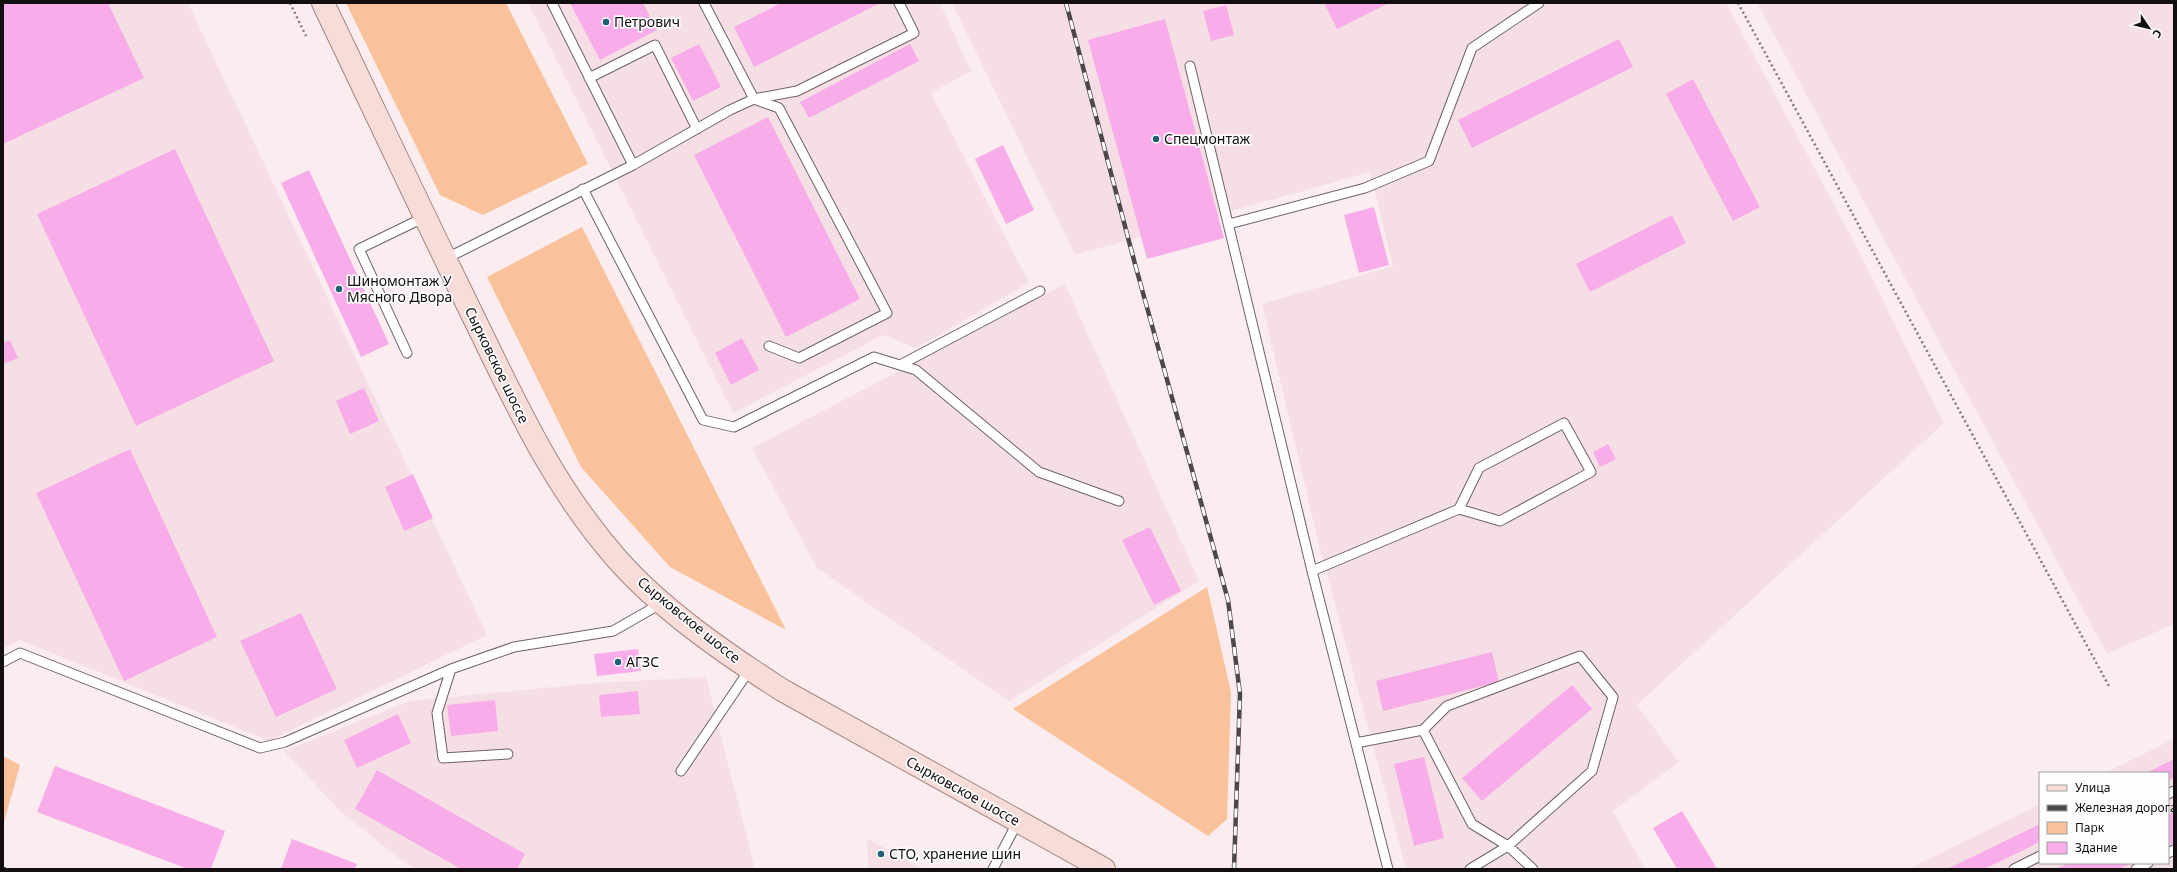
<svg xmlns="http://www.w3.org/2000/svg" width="2177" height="872" viewBox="0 0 2177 872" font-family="'Noto Sans',sans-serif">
<rect width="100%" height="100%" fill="#faecef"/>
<!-- built -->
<path fill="#f6dfe4" d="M 3,3 L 188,3 L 487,635 L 269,741 L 20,640 L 3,648 Z
M 528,3 L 940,3 L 971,71 L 931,93 L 1029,283 L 916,348 L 883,335 L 733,413 Z
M 952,3 L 1726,3 L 1851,236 L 1944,423 L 1637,705 L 1679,762 L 1613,811 L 1645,869 L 1406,869 L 1319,545 L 1262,304 L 1393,266 L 1370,172 L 1075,255 Z
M 1757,3 L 2174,3 L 2174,624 L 2107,654 Z
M 1065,284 L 1199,581 L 1009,701 L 817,568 L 752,448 Z
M 706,677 L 755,869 L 415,869 L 405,863 L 340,811 L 284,751 L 410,701 L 594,683 Z
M 2174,739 L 2174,869 L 1908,869 L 2040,804 L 2040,863 L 2168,863 L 2168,773 L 2105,773 Z
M 867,838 L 921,869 L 868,869 Z"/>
<!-- green -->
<path fill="#fac29b" d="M 346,3 L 506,3 L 588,164 L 483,215 L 440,195 Z
M 582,227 L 786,630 L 670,567 L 581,467 L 487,277 Z
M 1207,587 L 1231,692 L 1227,819 L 1208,836 L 1013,709 Z
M 3,756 L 20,765 L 3,826 Z"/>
<!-- building -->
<path fill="#f8adea" d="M 3,3 L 108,3 L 144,78 L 3,144 Z
M 570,3 L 643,3 L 657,30 L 600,60 Z
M 781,3 L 880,3 L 754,67 L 734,27 Z
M 1324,3 L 1389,3 L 1337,29 Z
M 1226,5 L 1234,35 L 1211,41 L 1203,11 Z
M 1165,19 L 1224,238 L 1147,259 L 1088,40 Z
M 1619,39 L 1633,67 L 1472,148 L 1458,120 Z
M 699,44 L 721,87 L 693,101 L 671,58 Z
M 910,44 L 919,61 L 809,118 L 800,102 Z
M 1693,79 L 1760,207 L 1733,221 L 1666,94 Z
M 768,117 L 860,299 L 786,337 L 694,155 Z
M 1003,145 L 1034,210 L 1006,224 L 975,159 Z
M 175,149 L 274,361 L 136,426 L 37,214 Z
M 309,170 L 389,344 L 361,357 L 281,183 Z
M 1374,207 L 1389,265 L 1359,273 L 1344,215 Z
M 1672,215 L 1686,243 L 1590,292 L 1576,264 Z
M 742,338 L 759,370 L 731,385 L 715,353 Z
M 10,340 L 18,358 L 3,364 L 3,343 Z
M 364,388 L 379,421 L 350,434 L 336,401 Z
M 1608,444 L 1616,459 L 1600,467 L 1593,452 Z
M 130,449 L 217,637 L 124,681 L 36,493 Z
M 413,474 L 433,518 L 404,531 L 385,487 Z
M 1150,527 L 1181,591 L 1154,605 L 1122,540 Z
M 301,613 L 337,689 L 276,717 L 240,641 Z
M 638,649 L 641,671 L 597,676 L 594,654 Z
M 1492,652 L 1499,682 L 1383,711 L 1376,681 Z
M 1572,685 L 1592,709 L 1482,801 L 1462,778 Z
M 638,691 L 640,714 L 601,717 L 599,695 Z
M 495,700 L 498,731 L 451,736 L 447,705 Z
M 398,714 L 411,743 L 357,768 L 344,740 Z
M 1424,757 L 1444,838 L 1414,846 L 1394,764 Z
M 2174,759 L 2174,778 L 2168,780 L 2168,773 L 2146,773 Z
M 55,766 L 225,831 L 211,869 L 188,869 L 37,812 Z
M 377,770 L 525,854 L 517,869 L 461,869 L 355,809 Z
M 1682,811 L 1717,869 L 1677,869 L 1653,828 Z
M 2174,812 L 2174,843 L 2168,846 L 2168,815 Z
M 2040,824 L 2040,842 L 1984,869 L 1947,869 Z
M 292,839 L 357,864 L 355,869 L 281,869 Z
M 2069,863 L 2132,863 L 2119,869 L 2056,869 Z"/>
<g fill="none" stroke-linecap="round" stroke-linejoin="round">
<!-- lane casing -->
<g stroke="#6e6265" stroke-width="11">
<path id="lane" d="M 552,3 L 633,165
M 704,3 L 754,99 L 779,108 L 887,313 L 799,358 L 769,346
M 1190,66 L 1312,571 L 1388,869
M 589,78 L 655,45 L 697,129
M 583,189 L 703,420 L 734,427 L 874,357 L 916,370 L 1039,472 L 1119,501
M 1229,224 L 1365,188 L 1429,161 L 1472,48 L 1539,3
M 445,259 L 633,165 L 730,110 L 754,99 L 797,91 L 914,33 L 899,3
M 407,353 L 359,249 L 425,217
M 900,365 L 1040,291
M 1312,571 L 1459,509 L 1500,521 L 1591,472 L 1564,423 L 1479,468 L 1459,509
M 3,662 L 20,653 L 260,748 L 285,742 L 451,669 L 514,647 L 613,631 L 662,603
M 451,669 L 437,713 L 443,758 L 508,754
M 1423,730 L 1447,706 L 1580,656 L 1613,697 L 1592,771 L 1508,846 L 1470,869
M 1356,743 L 1423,730 L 1472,824 L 1508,846 L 1533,869
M 681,771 L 750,669
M 2168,794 L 2174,791
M 2168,853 L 2174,850
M 993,869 L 1018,821
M 2014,869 L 2040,856
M 2136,869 L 2148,863"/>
</g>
<!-- primary casing -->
<g stroke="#a58580" stroke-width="24">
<path id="primary" d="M 323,3 C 373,107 422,212 473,316 C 516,404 552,485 617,559 C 662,610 726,654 782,690 L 1104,869"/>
</g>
<!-- path -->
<path stroke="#827a7c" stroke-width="2.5" stroke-dasharray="2 3" stroke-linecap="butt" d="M 290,3 L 306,36
M 1738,3 L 2110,688"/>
<!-- lane -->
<use href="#lane" stroke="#fff" stroke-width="9"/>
<!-- primary -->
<use href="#primary" stroke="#f8dcd7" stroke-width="22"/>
<!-- rail casing -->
<g stroke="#4e4849" stroke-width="4.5">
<path id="rail" d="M 1066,3 L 1135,264 L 1228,600 L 1240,694 L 1234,869
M 3,869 L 4,869"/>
</g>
<!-- rail -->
<use href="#rail" stroke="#fdfdfd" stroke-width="3" stroke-dasharray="9" stroke-linecap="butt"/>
</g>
<!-- markers -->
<g fill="#1e5f73" stroke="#fdfdfd" stroke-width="1.5">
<circle cx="606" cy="22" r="4"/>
<circle cx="1156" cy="139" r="4"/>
<circle cx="339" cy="289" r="4"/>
<circle cx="618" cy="662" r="4"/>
<circle cx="881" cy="854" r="4"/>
</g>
<g text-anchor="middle" stroke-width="3.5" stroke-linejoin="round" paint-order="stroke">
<!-- poi labels -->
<g font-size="14" fill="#130f10" stroke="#fdfdfd" text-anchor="start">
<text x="614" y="27">Петрович</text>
<text x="1164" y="144">Спецмонтаж</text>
<text x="347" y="286">Шиномонтаж У<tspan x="347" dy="16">Мясного Двора</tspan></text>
<text x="626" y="667">АГЗС</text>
<text x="889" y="859">СТО, хранение шин</text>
</g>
<!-- street labels -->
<g font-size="14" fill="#130f10" stroke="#fdfdfd">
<text transform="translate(497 365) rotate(64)" y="5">Сырковское шоссе</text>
<text transform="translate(689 620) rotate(39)" y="5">Сырковское шоссе</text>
<text transform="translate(963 791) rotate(29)" y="5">Сырковское шоссе</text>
</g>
</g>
<!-- border -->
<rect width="2177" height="872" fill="none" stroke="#130f10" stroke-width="8"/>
<!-- legend -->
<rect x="2039" y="772" width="130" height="92" fill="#fdfdfd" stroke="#9f9e9e"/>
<rect x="2047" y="785" width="20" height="6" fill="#f8dcd7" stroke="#9f9e9e"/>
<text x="2075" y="792" font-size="12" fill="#130f10">Улица</text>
<rect x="2047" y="805" width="20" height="6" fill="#4e4849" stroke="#9f9e9e"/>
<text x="2075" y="812" font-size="12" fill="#130f10">Железная дорога</text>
<rect x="2047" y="822" width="20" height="12" fill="#fac29b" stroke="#9f9e9e"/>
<text x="2075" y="832" font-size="12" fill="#130f10">Парк</text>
<rect x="2047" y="842" width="20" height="12" fill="#f8adea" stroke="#9f9e9e"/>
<text x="2075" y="852" font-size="12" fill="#130f10">Здание</text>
<!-- north arrow -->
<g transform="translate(2149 28) rotate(125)" stroke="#fdfdfd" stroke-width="3" paint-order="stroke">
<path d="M0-3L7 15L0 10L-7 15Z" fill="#130f10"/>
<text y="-6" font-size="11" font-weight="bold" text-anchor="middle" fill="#130f10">С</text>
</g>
</svg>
